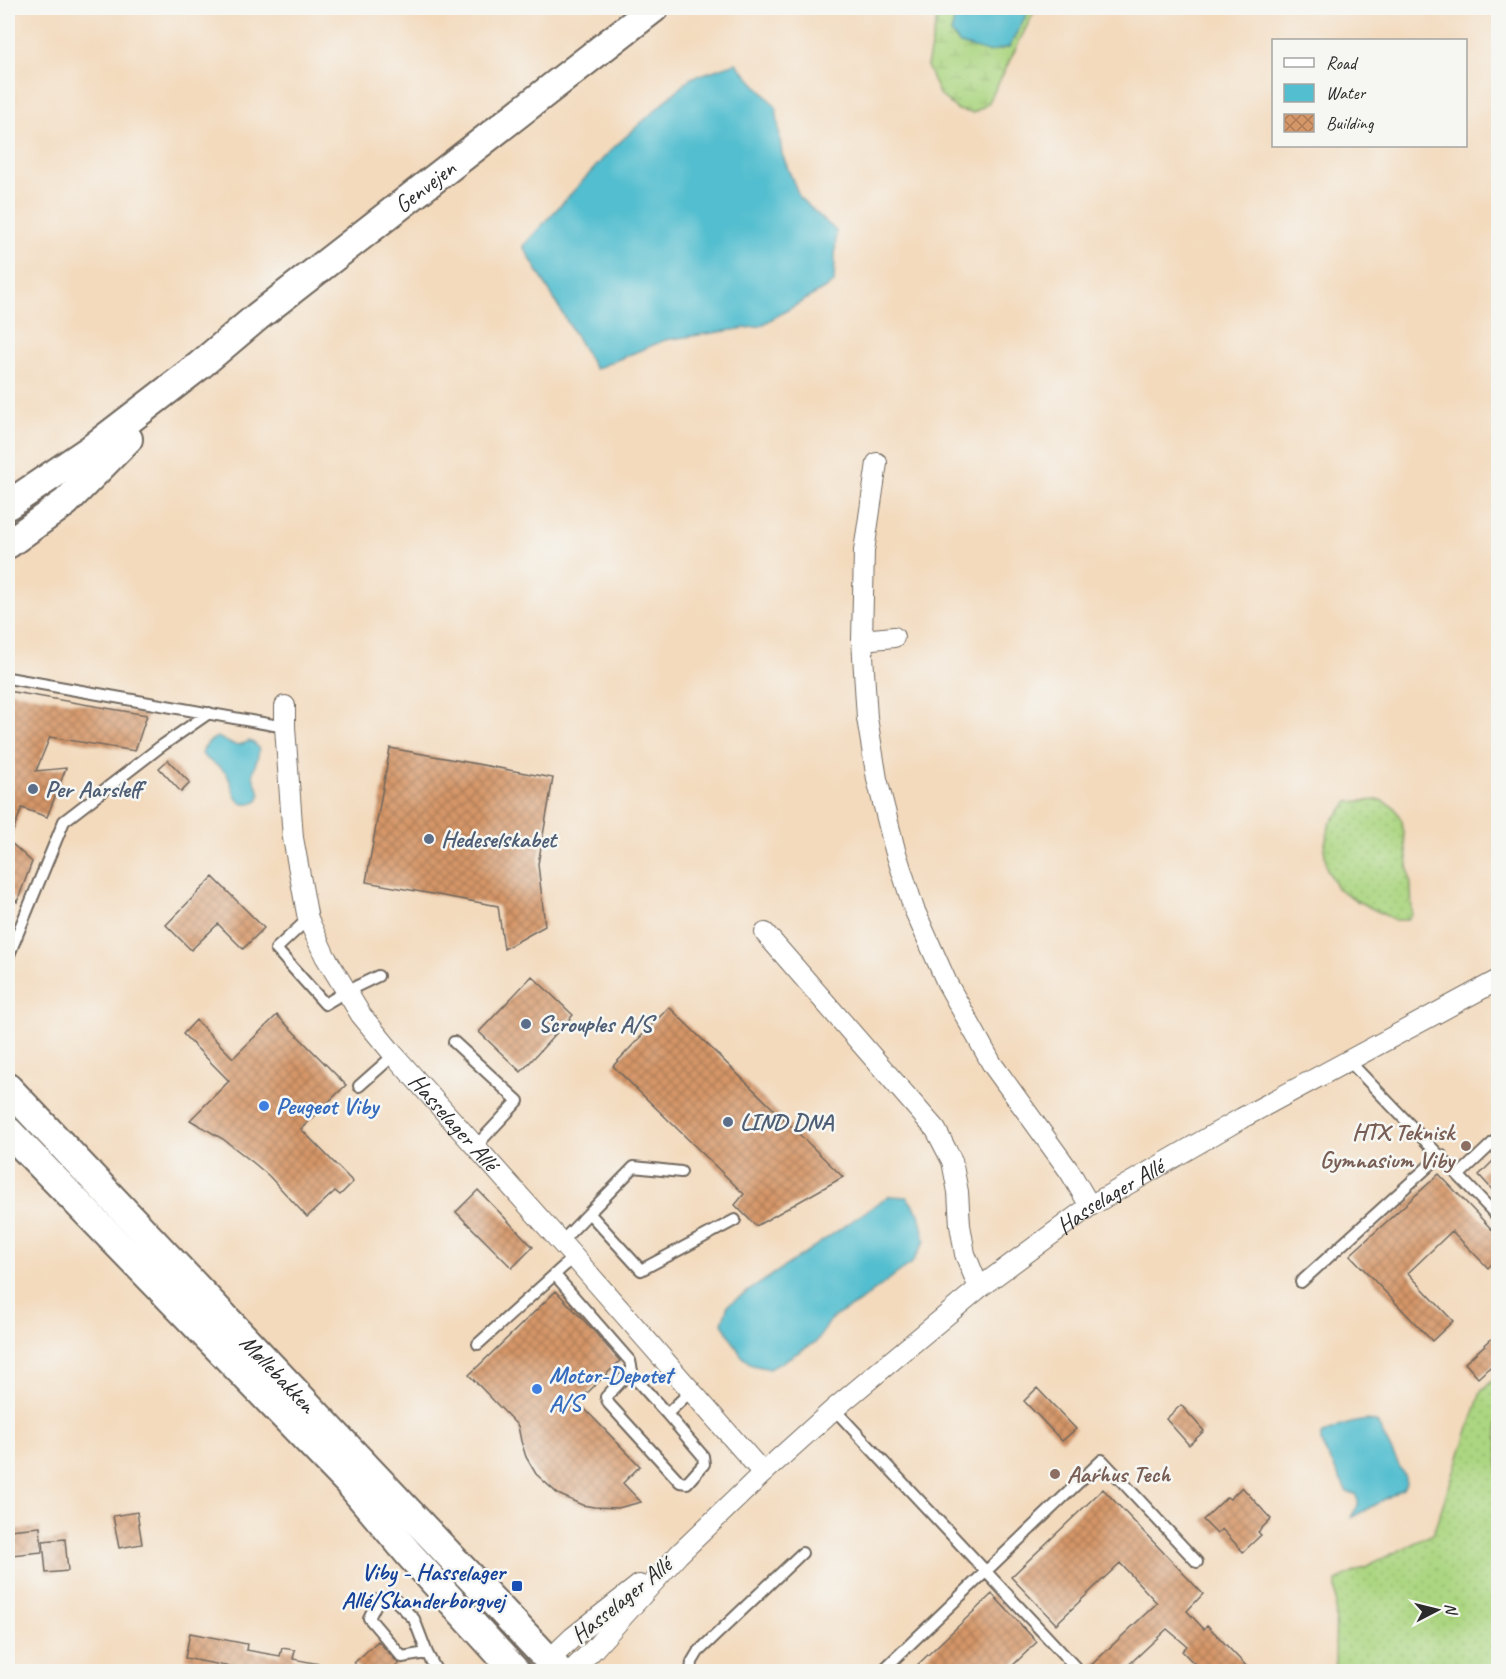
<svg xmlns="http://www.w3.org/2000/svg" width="1506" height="1679" viewBox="0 0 1506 1679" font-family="Caveat,sans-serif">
<defs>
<pattern id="grass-dots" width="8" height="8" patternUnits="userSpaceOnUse" patternTransform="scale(1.5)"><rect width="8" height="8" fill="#acd681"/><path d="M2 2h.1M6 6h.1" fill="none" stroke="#94b870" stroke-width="1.8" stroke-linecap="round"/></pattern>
<pattern id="wetland-marsh" width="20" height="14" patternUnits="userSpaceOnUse" patternTransform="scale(1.5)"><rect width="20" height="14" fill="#acd681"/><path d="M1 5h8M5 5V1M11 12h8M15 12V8" fill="none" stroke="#94b870"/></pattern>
<pattern id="building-cross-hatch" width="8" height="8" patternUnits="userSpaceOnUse" patternTransform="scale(1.5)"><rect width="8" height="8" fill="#d59668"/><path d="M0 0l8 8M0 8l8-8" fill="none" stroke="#ad7b56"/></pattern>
</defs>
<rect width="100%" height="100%" fill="#f6f6f2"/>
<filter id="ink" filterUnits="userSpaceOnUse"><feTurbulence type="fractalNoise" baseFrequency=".0167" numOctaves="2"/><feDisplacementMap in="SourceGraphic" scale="12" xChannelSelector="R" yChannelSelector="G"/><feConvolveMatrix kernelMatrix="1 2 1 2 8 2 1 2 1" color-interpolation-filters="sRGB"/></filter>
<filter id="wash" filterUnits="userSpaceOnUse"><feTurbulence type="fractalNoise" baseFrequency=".008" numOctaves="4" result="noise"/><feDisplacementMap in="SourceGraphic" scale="24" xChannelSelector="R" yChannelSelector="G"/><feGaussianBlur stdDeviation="1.35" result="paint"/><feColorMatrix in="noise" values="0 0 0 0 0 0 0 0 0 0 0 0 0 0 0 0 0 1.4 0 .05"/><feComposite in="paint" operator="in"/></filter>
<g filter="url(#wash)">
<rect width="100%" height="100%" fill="#f3dabd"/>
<!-- grass -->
<path fill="url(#grass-dots)" stroke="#6c8056" stroke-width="1.5" d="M 1380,800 L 1394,807 L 1402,821 L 1411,886 L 1412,915 L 1406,920 L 1395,920 L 1359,902 L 1337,888 L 1327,869 L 1324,848 L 1330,823 L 1348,802 Z
M 1498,1375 L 1498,1671 L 1335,1671 L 1336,1581 L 1433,1534 L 1481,1392 Z"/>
<!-- wetland -->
<path fill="url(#wetland-marsh)" stroke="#6c8056" stroke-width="1.5" d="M 944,8 L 957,8 L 951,33 L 1009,47 L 1030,8 L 1036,8 L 988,104 L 973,113 L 958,110 L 939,94 L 927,66 L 937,18 Z"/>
<!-- water -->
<path fill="#53becf" stroke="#3f747d" stroke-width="1.5" d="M 957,8 L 1030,8 L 1009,47 L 988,52 L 960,44 L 951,33 Z
M 736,63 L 776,107 L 782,154 L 800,198 L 836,231 L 834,283 L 760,326 L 665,340 L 595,369 L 523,246 L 611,150 L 691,78 Z
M 217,737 C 230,743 235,749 249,741 C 268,747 253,762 253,774 C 253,785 264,790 258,801 C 231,815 235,782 225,772 C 218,764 208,762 202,754 C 204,745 209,741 217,737 Z
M 889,1196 L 907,1197 L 919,1214 L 925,1241 L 912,1263 L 895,1275 L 858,1303 L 832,1318 L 816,1342 L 770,1369 L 752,1365 L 741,1355 L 722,1323 L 728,1305 Z
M 1367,1420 L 1377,1423 L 1404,1475 L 1406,1483 L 1403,1489 L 1351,1518 C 1354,1507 1363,1509 1355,1494 L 1347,1492 L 1321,1443 L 1321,1435 C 1336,1427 1350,1422 1367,1420 Z"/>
<g id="blocks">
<!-- building -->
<path fill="url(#building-cross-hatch)" d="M 8,691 L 147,715 L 135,751 L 50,737 L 36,771 L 66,768 L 47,817 L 22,808 L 9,841 L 32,862 L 17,902 L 8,892 Z
M 390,748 L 553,778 L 538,864 L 545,926 L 504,949 L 498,906 L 366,882 Z
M 168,760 L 190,783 L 181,792 L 159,768 Z
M 213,877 L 264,928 L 243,949 L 218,924 L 191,950 L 166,925 Z
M 532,976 L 573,1015 L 521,1072 L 479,1032 Z
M 669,1007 L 843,1177 L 756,1226 L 735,1205 L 744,1194 L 613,1066 Z
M 277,1015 L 346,1085 L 301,1129 L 353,1182 L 340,1195 L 335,1191 L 307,1217 L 269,1176 L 255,1164 L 223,1139 L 190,1120 L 229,1081 L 183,1034 L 196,1020 L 233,1058 Z
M 1498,1156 L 1498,1196 L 1479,1175 Z
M 1439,1174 L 1498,1236 L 1498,1258 L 1488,1268 L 1452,1231 L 1408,1273 L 1453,1321 L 1432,1341 L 1350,1255 Z
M 478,1190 L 533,1247 L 512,1268 L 456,1212 Z
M 556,1291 L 592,1329 L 620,1361 L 578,1402 L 640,1466 L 623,1483 L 641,1502 L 618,1508 L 594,1507 L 582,1505 L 558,1494 L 536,1474 L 526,1457 L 521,1441 L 518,1426 L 469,1375 Z
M 1498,1333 L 1498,1360 L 1478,1378 L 1465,1363 Z
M 1037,1388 L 1076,1429 L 1062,1441 L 1024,1401 Z
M 1181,1405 L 1204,1431 L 1189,1445 L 1166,1419 Z
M 1242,1487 L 1271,1519 L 1258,1532 L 1261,1535 L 1243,1552 L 1222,1529 L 1217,1534 L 1203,1520 L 1227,1497 L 1230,1499 Z
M 1103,1489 L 1203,1594 L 1187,1611 L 1204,1629 L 1207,1625 L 1251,1671 L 1201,1671 L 1182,1651 L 1187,1646 L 1167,1629 L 1122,1671 L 1085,1671 L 1157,1603 L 1120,1563 L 1056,1624 L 1011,1577 Z
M 137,1512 L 142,1544 L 119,1548 L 113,1516 Z
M 40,1527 L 42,1552 L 11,1555 L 9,1530 Z
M 65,1539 L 68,1571 L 46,1573 L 43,1541 Z
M 992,1594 L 1037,1642 L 1007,1671 L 911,1671 Z
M 190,1633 L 247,1644 L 246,1650 L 280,1656 L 282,1648 L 295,1650 L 293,1659 L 325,1665 L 324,1671 L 240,1671 L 241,1669 L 185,1658 Z
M 378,1641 L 399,1664 L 390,1671 L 362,1671 L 354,1663 Z"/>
</g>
</g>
<g filter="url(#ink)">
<use href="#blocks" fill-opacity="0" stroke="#71685e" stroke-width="1.5"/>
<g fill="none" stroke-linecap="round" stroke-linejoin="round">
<!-- lane casing -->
<g stroke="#71685e" stroke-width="14">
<path id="lane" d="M 8,678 L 285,727
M 308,919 L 276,949 L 325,1004 L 347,991 L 378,976
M 8,957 L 64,821 L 160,747 L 209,713
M 454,1042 L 518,1101 L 475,1147
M 1348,1060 L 1498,1217
M 359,1086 L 394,1055
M 1459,1175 L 1498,1138
M 589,1213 L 634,1167 L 681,1172
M 561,1242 L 589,1213 L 641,1270 L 735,1220
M 555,1275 L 630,1361 L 633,1376
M 1301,1282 L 1441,1155
M 478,1344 L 574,1257
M 834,1409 L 1076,1668
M 667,1414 L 633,1376 L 624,1378 L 606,1397 L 609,1404 L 680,1482 L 687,1483 L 704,1464 L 703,1456 L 667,1414 L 691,1391
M 427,1653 L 402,1657 L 369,1618 L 378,1600 L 392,1597 L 414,1619 L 427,1653 L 437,1672
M 691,1672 L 692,1662 L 698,1652 L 802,1553
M 881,1672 L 1102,1460 L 1197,1562"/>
</g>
<!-- street casing -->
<g stroke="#71685e" stroke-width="22">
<g id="street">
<path d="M 877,463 L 864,551 L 862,640 L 867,718 L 877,779 L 895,850 L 914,909 L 947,983 L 992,1064 L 1070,1172 L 1090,1206"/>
<path d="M 862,640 L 894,637"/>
<path id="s1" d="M 285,706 L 285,727 L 293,838 L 308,919 L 325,956 L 361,1015 L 394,1055 L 574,1257 L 763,1473"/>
<path d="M 765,933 L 936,1130 L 952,1161 L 958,1192 L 960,1225 L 965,1254 L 979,1288"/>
<path d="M 549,1660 L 573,1637 L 639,1585"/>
<path id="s2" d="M 570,1672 L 593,1650 L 679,1554 L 763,1473 L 834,1409 L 979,1288 L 1090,1206 L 1242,1118 L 1498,980"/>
</g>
</g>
<!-- secondary casing -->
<g stroke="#71685e" stroke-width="32">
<g id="secondary">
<path id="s3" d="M 8,505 L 91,449 L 199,366 L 257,317 L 654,8"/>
<path d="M 8,544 L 66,502 L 128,439"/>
<path id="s4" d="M 8,1088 L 560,1672"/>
<path d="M 8,1131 L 350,1484 L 409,1554 L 516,1672"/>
</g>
</g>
<!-- lane -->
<use href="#lane" stroke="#fff" stroke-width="10"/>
<!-- street -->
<use href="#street" stroke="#fff" stroke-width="20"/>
<!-- secondary -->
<use href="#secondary" stroke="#fff" stroke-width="28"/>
</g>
</g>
<!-- markers -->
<g fill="#5c6f8a" stroke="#f6f6f2" stroke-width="2">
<circle cx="33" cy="789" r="6"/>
<circle cx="429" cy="839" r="6"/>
<circle cx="526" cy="1024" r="6"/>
<circle cx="728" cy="1122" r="6"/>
</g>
<g fill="#3f7fe0" stroke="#f6f6f2" stroke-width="2">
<circle cx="264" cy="1106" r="6"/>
<circle cx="537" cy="1389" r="6"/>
</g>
<g fill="#8d6e63" stroke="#f6f6f2" stroke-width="2">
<circle cx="1466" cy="1146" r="6"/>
<circle cx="1055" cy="1474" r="6"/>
</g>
<rect fill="#1a4fb4" stroke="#f6f6f2" stroke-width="2" x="511" y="1580" width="12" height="12" rx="3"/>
<g text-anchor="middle" stroke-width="5" stroke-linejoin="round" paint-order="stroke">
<!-- street labels -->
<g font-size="24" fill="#2b2b2b" stroke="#f6f6f2">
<text dy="8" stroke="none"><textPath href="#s3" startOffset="525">Genvejen</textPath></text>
<text dy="8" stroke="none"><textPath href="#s1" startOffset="466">Hasselager Allé</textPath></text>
<text dy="8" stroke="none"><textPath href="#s2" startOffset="722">Hasselager Allé</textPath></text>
<text dy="8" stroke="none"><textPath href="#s4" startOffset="393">Møllebakken</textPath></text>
<text transform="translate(621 1600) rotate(-39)" y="8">Hasselager Allé</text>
</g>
<!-- service labels -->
<g font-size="24" font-weight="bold" fill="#4e5e75" stroke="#f6f6f2" text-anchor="start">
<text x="45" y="797">Per Aarsleff</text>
<text x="441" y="847">Hedeselskabet</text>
<text x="538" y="1032">Scrouples A/S</text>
<text x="740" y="1130">LIND DNA</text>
</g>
<!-- shop labels -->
<g font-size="24" font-weight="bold" fill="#366cbe" stroke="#f6f6f2" text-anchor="start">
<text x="276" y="1114">Peugeot Viby</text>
<text x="549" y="1383">Motor-Depotet<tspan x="549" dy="28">A/S</tspan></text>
</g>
<!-- education labels -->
<g font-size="24" font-weight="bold" fill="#785e54" stroke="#f6f6f2" text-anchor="end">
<text x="1454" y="1140">HTX Teknisk<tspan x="1454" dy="28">Gymnasium Viby</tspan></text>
<text x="1067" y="1482" text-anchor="start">Aarhus Tech</text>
</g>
<!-- transit labels -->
<g font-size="24" font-weight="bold" fill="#164399" stroke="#f6f6f2" text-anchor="end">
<text x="505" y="1580">Viby - Hasselager<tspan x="505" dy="28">Allé/Skanderborgvej</tspan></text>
</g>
</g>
<!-- margin -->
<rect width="1506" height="1679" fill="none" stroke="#f6f6f2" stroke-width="30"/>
<!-- legend -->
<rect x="1272" y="39" width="195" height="108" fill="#f6f6f2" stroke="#a5a5a2" stroke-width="1.5"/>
<rect x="1284" y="58" width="30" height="9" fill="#ffffff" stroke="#a5a5a2" stroke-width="1.5"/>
<text x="1326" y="69" font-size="18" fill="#2b2b2b">Road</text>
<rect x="1284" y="84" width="30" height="18" fill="#53becf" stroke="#a5a5a2" stroke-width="1.5"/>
<text x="1326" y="99" font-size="18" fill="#2b2b2b">Water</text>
<rect x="1284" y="114" width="30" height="18" fill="url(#building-cross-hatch)" stroke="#a5a5a2" stroke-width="1.5"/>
<text x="1326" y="129" font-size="18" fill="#2b2b2b">Building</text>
<!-- north arrow -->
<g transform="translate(1437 1610) rotate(83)" stroke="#f6f6f2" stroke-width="4.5" paint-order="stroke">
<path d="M0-4.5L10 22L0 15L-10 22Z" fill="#2b2b2b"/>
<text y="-9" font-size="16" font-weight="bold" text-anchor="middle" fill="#2b2b2b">N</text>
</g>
</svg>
